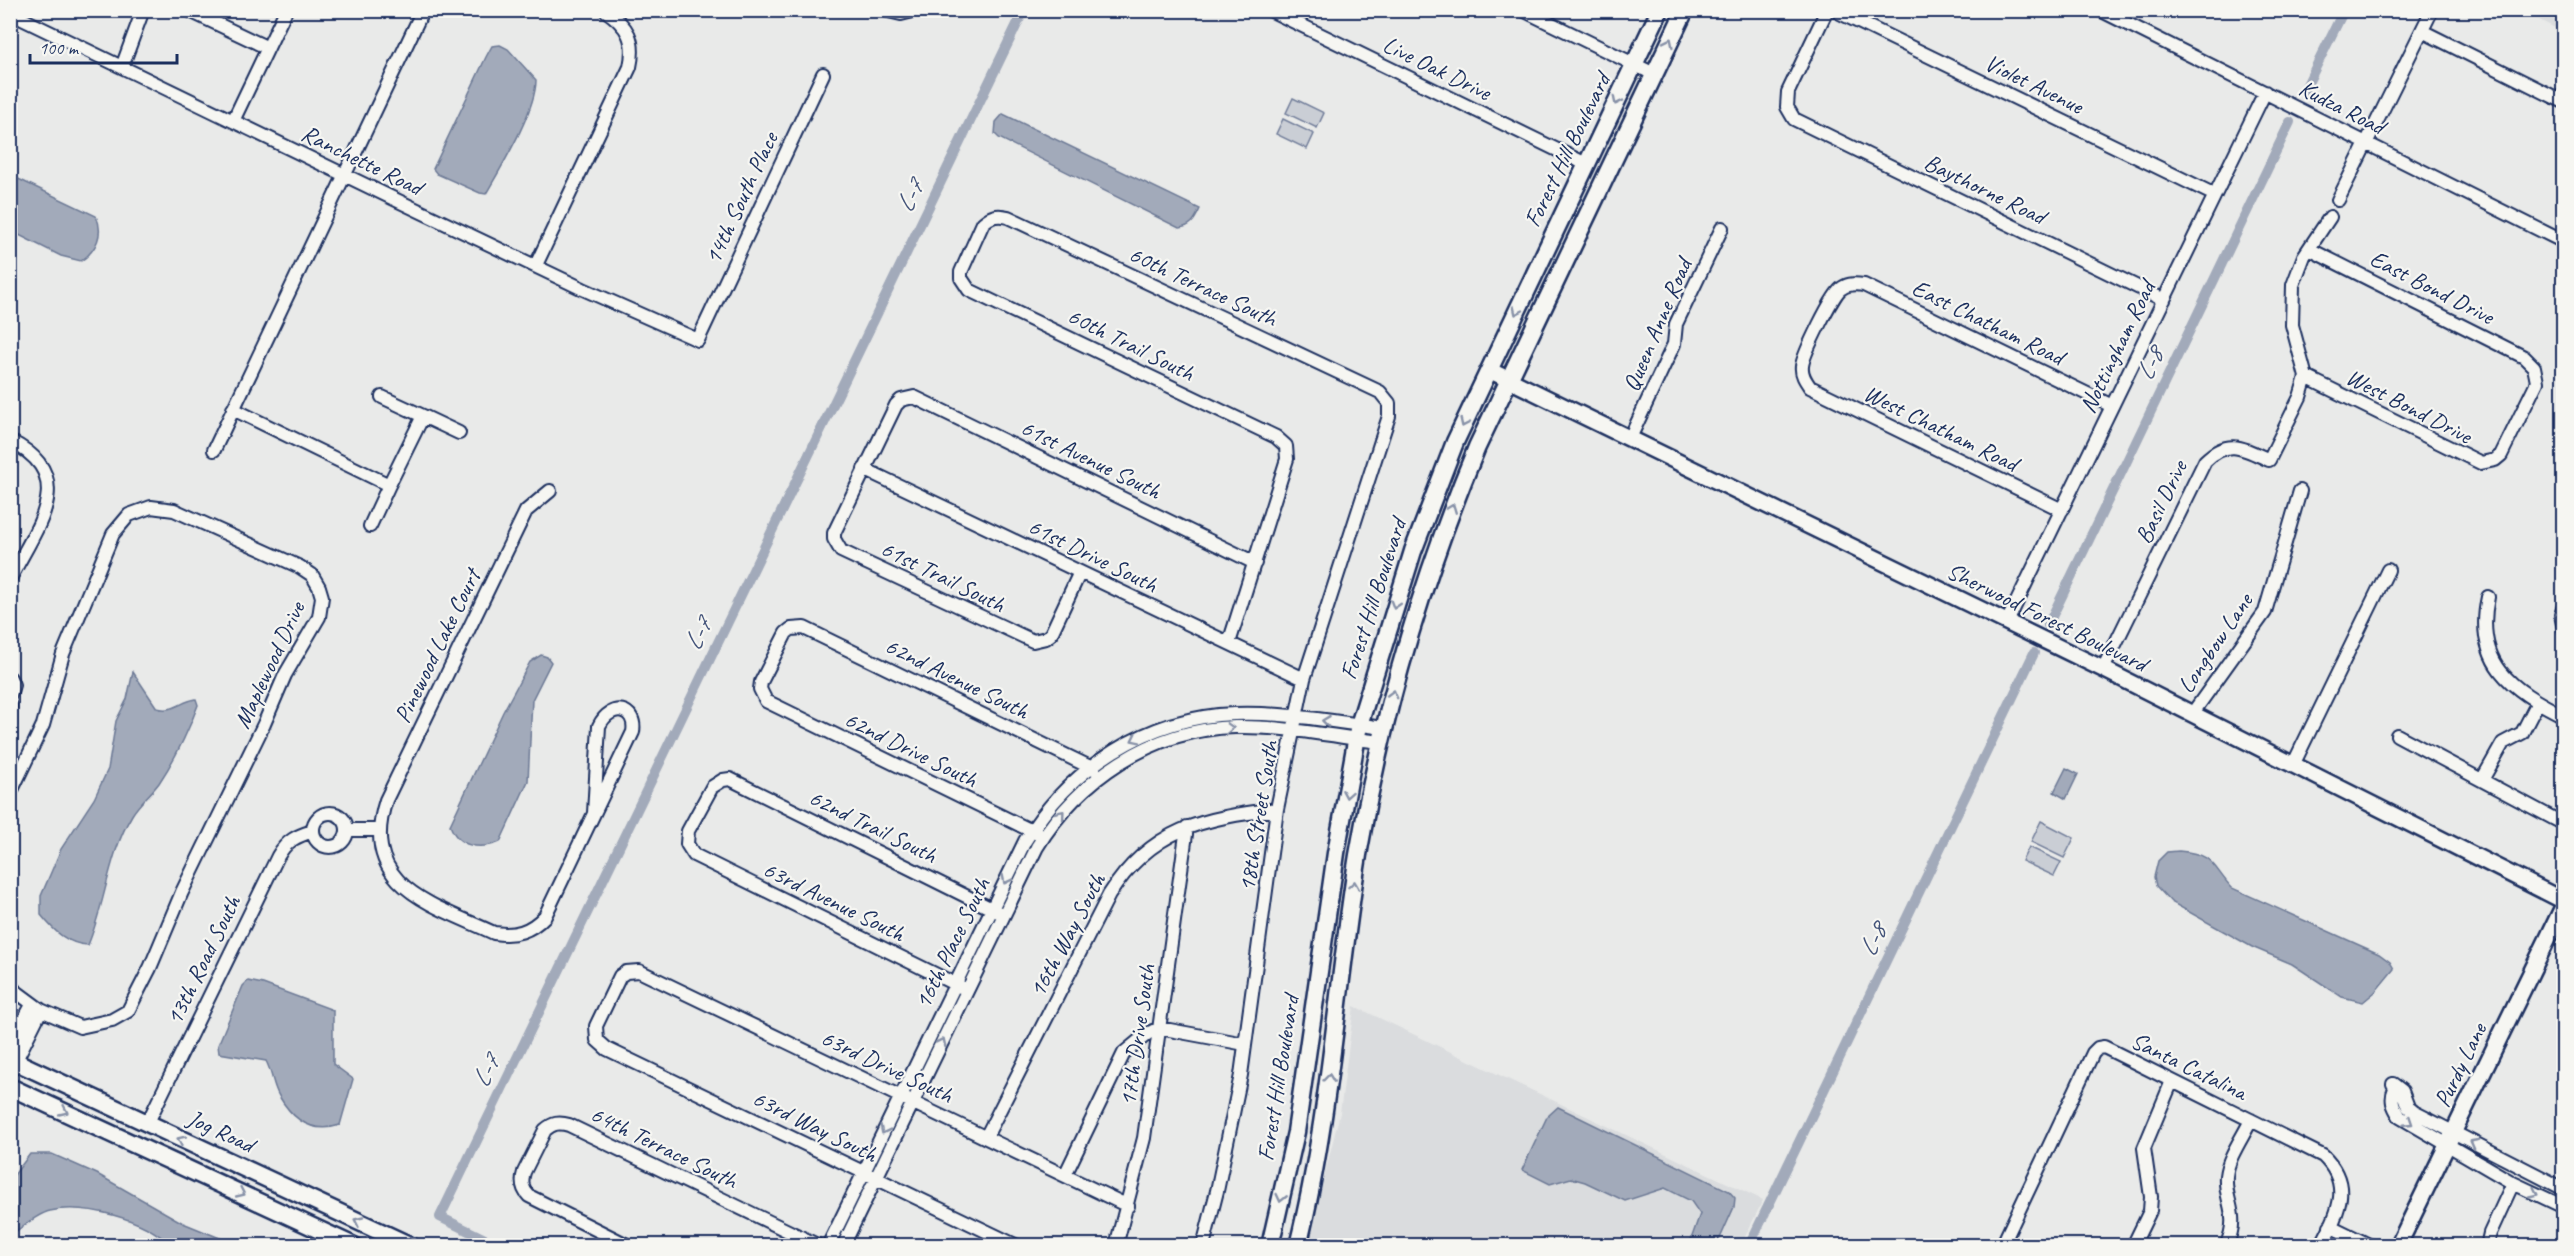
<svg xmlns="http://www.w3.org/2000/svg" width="2574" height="1256" viewBox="0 0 2574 1256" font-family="Caveat,sans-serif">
<rect width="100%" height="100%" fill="#e9eae9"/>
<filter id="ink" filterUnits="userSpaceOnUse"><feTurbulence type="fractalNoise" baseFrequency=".0167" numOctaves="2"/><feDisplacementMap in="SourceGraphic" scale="12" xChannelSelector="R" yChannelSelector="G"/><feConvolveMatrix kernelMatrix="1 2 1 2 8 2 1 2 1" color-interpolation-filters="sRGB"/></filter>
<g filter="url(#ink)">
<!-- built -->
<path fill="#dadcde" d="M 2522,11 L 2563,11 L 2563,32 Z
M 1354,1006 L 1763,1200 L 1741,1245 L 1307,1246 L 1340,1113 Z"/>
<!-- green -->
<path fill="#caced5" stroke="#727e9a" stroke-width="1.5" d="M 1293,98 L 1324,113 L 1317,128 L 1286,113 Z
M 1283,119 L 1314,134 L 1307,149 L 1276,134 Z
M 2041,821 L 2074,838 L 2064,858 L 2031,842 Z
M 2029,847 L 2061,862 L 2054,876 L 2022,861 Z"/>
<!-- water -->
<path fill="#a2aaba" stroke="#6c7995" stroke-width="1.5" d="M 500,45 L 508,49 L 536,80 C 536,110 502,166 486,194 L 480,193 L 437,174 L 433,169 L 486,57 L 492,46 Z
M 1003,114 L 1200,209 C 1195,219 1192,227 1179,228 L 999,138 L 995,134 L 996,122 Z
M 10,175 L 96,216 C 104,233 97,250 81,261 L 61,256 L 11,231 Z
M 541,655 L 547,657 L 551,662 L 532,700 L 528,781 L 500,842 C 480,850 458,848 450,825 L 503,712 L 530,662 Z
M 133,672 L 157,708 C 173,713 181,701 196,699 L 198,705 C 188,732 175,759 159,783 C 151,794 139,803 132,815 C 108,855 106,902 88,945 C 67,944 54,931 41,915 L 41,896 L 61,849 L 94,799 L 108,769 L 116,721 L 127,699 Z
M 2066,768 L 2078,774 L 2066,799 L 2054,792 Z
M 2179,851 C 2215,854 2211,865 2232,888 L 2379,954 L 2390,962 L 2394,969 L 2375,992 L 2363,1002 L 2342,997 L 2292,964 L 2252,947 L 2171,902 L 2156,886 L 2154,877 L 2158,861 L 2167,852 Z
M 248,981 L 263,984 L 333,1010 L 333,1064 L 353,1079 L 340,1125 C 313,1134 293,1120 279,1096 C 273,1086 272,1072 266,1061 L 219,1053 L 218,1045 L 243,986 Z
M 1558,1107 L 1729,1191 L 1735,1198 L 1734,1207 L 1717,1245 L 1689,1245 L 1700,1214 L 1691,1201 L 1665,1188 L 1625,1201 L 1585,1182 L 1571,1178 L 1550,1184 L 1522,1170 L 1547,1117 Z
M 30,1154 L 52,1154 L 97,1174 L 183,1223 L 237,1245 L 170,1245 C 146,1219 84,1203 50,1211 C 37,1214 22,1227 11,1235 L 11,1179 Z"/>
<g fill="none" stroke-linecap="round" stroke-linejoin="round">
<!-- canal -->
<path stroke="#a2aaba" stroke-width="10" d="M 2304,91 L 2344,10
M 2048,625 L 2290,122
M 499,1246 L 440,1217 L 1024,10
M 1749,1246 L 2034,653"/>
<!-- minor casing -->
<g stroke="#1b2f5e" stroke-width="16">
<path id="minor" d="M 188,10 L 268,48
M 884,10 L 901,14 L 917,10
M 1270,10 L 1586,164
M 1523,10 L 1654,74
M 1827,10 L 1788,92 L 1787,107 L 1794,119 L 2164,300
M 1834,10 L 2215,195
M 2100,10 L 2564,242
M 10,13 L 388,196 L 583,289 L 698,340 L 823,74
M 2422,31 L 2564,102
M 122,67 L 143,10
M 233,121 L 286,10
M 2338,200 L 2432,10
M 536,265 L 630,67 C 636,40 628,26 605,10
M 2306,377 L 2481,463 L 2495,460 L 2501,455 L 2537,382 L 2534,367 L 2524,357 L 2309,249
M 382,397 L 423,416 L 389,485
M 233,409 L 389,485 L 370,526
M 423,416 L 459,433
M 1630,438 L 1674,344 L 1676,324 L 1722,228
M 10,441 C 81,476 35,529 10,579
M 214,450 L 423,10
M 864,469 L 1304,679
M 550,491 L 526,511 L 386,800 C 358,886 432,904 494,933 C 515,936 530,932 545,916 L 633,732 C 637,708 611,701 599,726 L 594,813
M 2062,510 L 1810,387 C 1805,380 1801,374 1802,366 C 1803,355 1833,293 1842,288 C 1849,283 1857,284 1864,285 L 2112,406
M 1080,572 L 1051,634 L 1046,638 L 1033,641 L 841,551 L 834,539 L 834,533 L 896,405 L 901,400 L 914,397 L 1255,563
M 2488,597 C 2474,663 2510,689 2564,716
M 2564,606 L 2561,615 L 2564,629
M 2007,622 L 2265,92
M 2103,669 L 2205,461 C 2228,438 2243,448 2269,460 L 2300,397 L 2306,377 L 2292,325 L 2293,285 L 2304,256 L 2330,217
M 10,678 L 13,685 L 10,695
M 10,706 L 10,740
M 2192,714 L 2265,612 L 2300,491
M 2397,735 L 2564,824
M 2293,765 L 2388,570
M 2482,780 L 2503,743 L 2522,733 L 2538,702
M 10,794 L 43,725 L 63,654 L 113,534 L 129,515 L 151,507 L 174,510 L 300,567 L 312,575 L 319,587 L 322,597 L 319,617 L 285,675 L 264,724 L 182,892 L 150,968 L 128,1011 L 112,1020 L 80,1027 L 41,1010 L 10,987
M313 830a17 17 0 1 1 34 0a17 17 0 1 1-34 0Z
M 347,830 L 379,830
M 1038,834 L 766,701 L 760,689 L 761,682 L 786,633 L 791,629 L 804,628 L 1094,769
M 961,987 L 694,855 L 687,844 L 688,831 L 712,787 L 723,780 L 730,779 L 998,912
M 10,1045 L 32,1005
M 10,1072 L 41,1010
M 2393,1084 L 2402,1091 L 2408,1107 L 2414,1112 L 2564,1189
M 2395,1088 C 2390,1100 2393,1106 2400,1117 L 2513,1183 L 2564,1207
M 147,1124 L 278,856 C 287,840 297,836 313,831
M 986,1137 L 1109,895 C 1151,828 1204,818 1277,809
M 1065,1175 L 1124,1053 L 1147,1034 L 1159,1028 L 1245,1044
M 2330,1226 L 2371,1246
M 2325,1239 L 2339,1246
M 629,1246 L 529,1196 C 522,1189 521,1182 524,1172 L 545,1130 C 553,1123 559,1122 569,1125 L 819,1246
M 828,1246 L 1025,841 C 1070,768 1147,717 1234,714 C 1284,712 1335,722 1384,728
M 843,1246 L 1037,847 C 1079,779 1152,729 1235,727 C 1283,726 1332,736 1380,742
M 1017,1246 L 607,1049 L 597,1040 L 596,1026 L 620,976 L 626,972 L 639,971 L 1128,1206
M 1116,1246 L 1144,1138 L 1187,827
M 1203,1246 L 1217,1191 L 1241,1075 L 1277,809 L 1304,679 L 1389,416 L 1389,403 L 1380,392 L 1008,217 C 997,214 991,216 983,223 L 961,272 L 961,278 L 969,290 L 1276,437 L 1286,446 L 1287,459 L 1229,643
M 2002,1246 L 2093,1053 L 2098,1048 L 2104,1047 L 2323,1156 C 2354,1186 2337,1214 2321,1246
M 2133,1246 L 2150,1211 L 2151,1197 L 2144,1148 L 2172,1081
M 2226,1246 C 2241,1214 2224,1202 2226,1176 C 2228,1157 2243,1137 2251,1120
M 2487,1246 L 2490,1233 L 2513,1183"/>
</g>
<!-- tertiary casing -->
<g stroke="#1b2f5e" stroke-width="20">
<path id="tertiary" d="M 1489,370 L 2103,669 L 2564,901
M 2398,1246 L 2564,905"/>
</g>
<!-- secondary casing -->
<g stroke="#1b2f5e" stroke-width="21">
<path id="secondary" d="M 10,1059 L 411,1246
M 10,1087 L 354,1246
M 1270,1246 L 1296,1132 L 1336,853 L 1359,725 L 1413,551 L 1455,442 L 1660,10
M 1298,1246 C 1330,1117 1337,985 1358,855 C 1382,714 1422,579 1477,447 L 1685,10"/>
</g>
<!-- minor -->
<use href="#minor" stroke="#f6f6f2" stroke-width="12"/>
<!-- tertiary -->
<use href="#tertiary" stroke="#f6f6f2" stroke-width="15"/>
<!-- secondary -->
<use href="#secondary" stroke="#f6f6f2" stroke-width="16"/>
</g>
<!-- one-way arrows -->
<defs><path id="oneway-chevron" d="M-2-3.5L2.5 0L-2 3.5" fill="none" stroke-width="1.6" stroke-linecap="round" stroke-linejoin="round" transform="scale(1.5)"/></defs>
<g stroke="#8892a8">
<use href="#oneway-chevron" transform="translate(1669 42) rotate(-64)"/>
<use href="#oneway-chevron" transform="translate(1617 101) rotate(116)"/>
<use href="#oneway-chevron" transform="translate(1517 311) rotate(115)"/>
<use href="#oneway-chevron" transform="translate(1464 423) rotate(115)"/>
<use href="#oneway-chevron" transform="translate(1452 508) rotate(-69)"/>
<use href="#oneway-chevron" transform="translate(1395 605) rotate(107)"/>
<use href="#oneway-chevron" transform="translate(1393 694) rotate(-75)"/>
<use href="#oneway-chevron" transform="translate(1326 721) rotate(-173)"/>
<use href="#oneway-chevron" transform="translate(1230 728) rotate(-2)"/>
<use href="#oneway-chevron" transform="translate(1135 739) rotate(154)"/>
<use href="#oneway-chevron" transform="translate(1347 794) rotate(100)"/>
<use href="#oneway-chevron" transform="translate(1061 814) rotate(-50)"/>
<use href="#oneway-chevron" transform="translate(1006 880) rotate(116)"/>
<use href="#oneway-chevron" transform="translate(1354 885) rotate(-82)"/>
<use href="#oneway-chevron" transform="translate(942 1042) rotate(-64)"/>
<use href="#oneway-chevron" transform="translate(1329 1078) rotate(-83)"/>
<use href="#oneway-chevron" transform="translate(64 1111) rotate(25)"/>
<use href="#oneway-chevron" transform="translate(2409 1122) rotate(33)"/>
<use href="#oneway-chevron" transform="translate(884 1130) rotate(116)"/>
<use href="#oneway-chevron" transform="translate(181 1140) rotate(-155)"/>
<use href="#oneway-chevron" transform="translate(2474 1143) rotate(-152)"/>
<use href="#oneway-chevron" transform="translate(241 1193) rotate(25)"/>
<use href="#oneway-chevron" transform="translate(2534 1193) rotate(25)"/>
<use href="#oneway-chevron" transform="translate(1281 1198) rotate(103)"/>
<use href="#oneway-chevron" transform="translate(358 1221) rotate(-155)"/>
</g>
</g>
<g text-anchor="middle" stroke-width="4.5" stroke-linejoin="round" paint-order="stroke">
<!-- street labels -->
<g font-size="24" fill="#1b2f5e" stroke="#f6f6f2">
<text transform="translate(1437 68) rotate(26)" y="8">Live Oak Drive</text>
<text transform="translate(2034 84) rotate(26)" y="8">Violet Avenue</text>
<text transform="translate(2342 107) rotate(27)" y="8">Kudza Road</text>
<text transform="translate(1567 150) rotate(-64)" y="8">Forest Hill Boulevard</text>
<text transform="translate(362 160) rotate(26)" y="8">Ranchette Road</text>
<text transform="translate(1985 189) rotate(26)" y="8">Baythorne Road</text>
<text transform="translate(741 198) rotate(-65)" y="8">14th South Place</text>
<text transform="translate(1203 286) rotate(25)" y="8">60th Terrace South</text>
<text transform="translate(2432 287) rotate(27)" y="8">East Bond Drive</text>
<text transform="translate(1988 322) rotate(26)" y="8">East Chatham Road</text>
<text transform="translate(1657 325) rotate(-67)" y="8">Queen Anne Road</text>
<text transform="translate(1131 344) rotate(26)" y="8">60th Trail South</text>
<text transform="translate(2117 347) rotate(-64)" y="8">Nottingham Road</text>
<text transform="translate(2409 406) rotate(27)" y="8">West Bond Drive</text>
<text transform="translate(1941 428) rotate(26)" y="8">West Chatham Road</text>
<text transform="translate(1091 459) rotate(26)" y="8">61st Avenue South</text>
<text transform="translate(2161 502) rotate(-64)" y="8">Basil Drive</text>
<text transform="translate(1093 555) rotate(26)" y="8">61st Drive South</text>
<text transform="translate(943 576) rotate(26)" y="8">61st Trail South</text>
<text transform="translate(1373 599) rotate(-72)" y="8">Forest Hill Boulevard</text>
<text transform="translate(2047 617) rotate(26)" y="8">Sherwood Forest Boulevard</text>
<text transform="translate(2215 643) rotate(-56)" y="8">Longbow Lane</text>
<text transform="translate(437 646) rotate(-64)" y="8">Pinewood Lake Court</text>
<text transform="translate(269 665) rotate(-65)" y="8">Maplewood Drive</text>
<text transform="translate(957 678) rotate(26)" y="8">62nd Avenue South</text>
<text transform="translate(911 749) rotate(26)" y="8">62nd Drive South</text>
<text transform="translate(1258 816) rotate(-81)" y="8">18th Street South</text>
<text transform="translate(873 826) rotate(26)" y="8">62nd Trail South</text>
<text transform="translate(834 901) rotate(26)" y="8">63rd Avenue South</text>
<text transform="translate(1067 935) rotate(-62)" y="8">16th Way South</text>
<text transform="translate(952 943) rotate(-64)" y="8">16th Place South</text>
<text transform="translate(203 960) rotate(-64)" y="8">13th Road South</text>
<text transform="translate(1137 1035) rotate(-82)" y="8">17th Drive South</text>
<text transform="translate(2460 1065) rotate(-64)" y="8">Purdy Lane</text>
<text transform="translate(887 1066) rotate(25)" y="8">63rd Drive South</text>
<text transform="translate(2189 1066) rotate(26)" y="8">Santa Catalina</text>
<text transform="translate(1278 1078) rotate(-81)" y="8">Forest Hill Boulevard</text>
<text transform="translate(815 1126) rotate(26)" y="8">63rd Way South</text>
<text transform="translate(221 1131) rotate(25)" y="8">Jog Road</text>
<text transform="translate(664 1147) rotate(26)" y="8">64th Terrace South</text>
</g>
<!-- water labels -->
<g font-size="26" font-style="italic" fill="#44547a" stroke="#f6f6f2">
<text transform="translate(909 196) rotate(-64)" y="9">L-7</text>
<text transform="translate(2149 364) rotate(-64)" y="9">L-8</text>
<text transform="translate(697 634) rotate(-64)" y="9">L-7</text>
<text transform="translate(1872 940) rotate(-64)" y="9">L-8</text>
<text transform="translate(485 1071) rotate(-64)" y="9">L-7</text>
</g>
</g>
<!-- margin -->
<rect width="2574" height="1256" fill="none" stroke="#f6f6f2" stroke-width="36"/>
<rect x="18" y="18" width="2538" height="1220" fill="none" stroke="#1b2f5e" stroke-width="2" filter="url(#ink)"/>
<!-- scale -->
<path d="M30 54v9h147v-9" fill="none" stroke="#1b2f5e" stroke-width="3"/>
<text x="39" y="54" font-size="18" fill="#1b2f5e" stroke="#f6f6f2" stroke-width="4.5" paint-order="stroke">100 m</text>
</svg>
